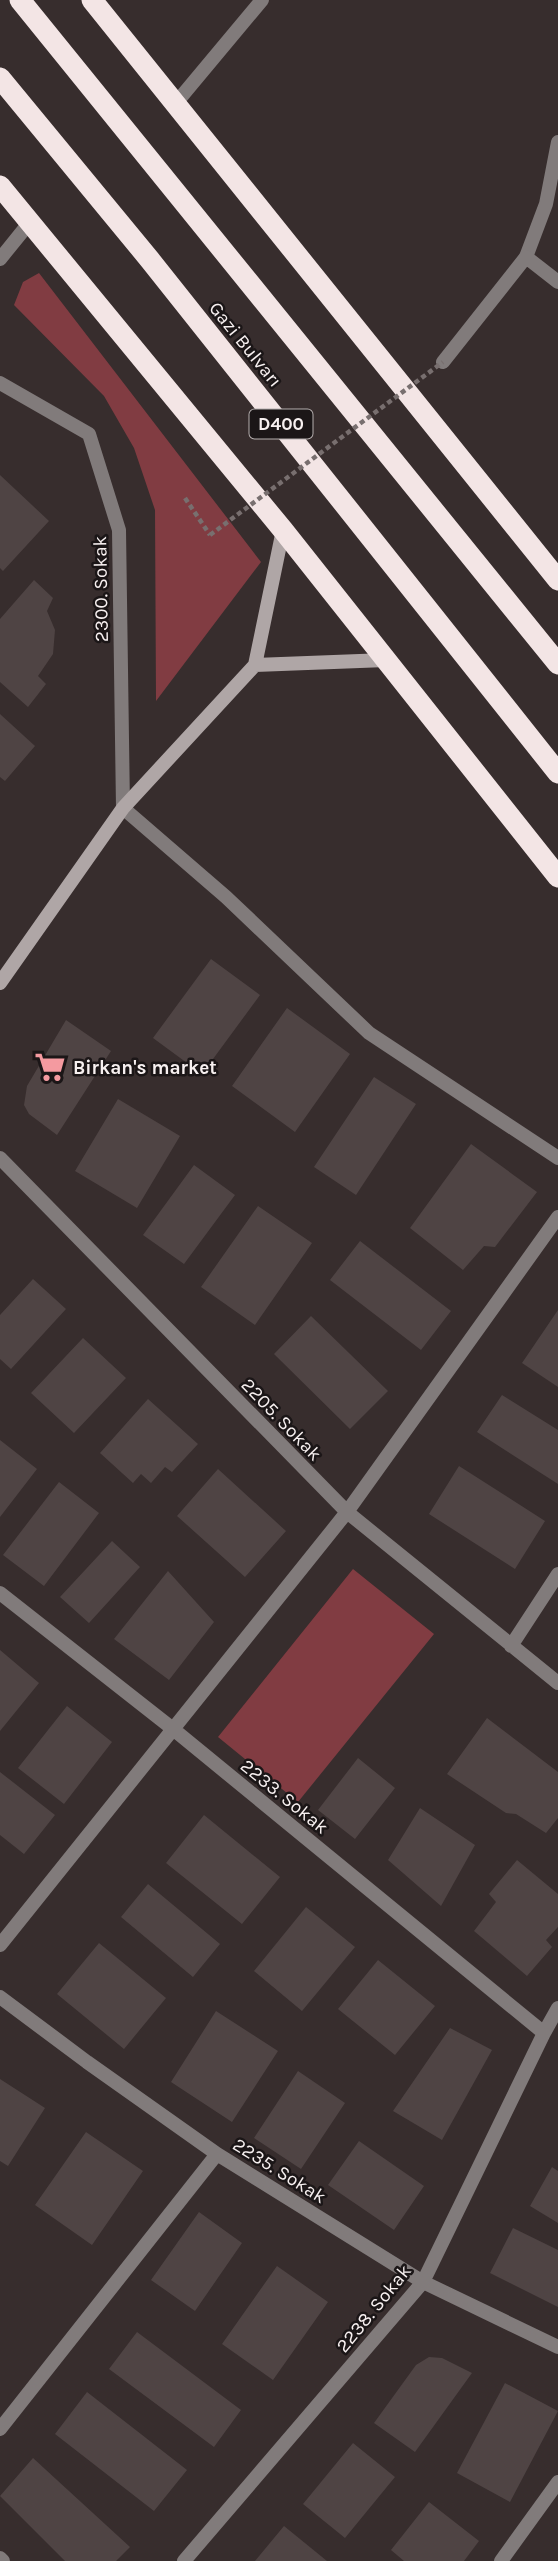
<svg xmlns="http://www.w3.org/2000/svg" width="558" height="2561" viewBox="0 0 558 2561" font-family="Karla,sans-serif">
<rect width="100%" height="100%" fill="#372d2d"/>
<!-- green -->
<path fill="#813c42" d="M 39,273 L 261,562 L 156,701 L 155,510 L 134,448 L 104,396 L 14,305 L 23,282 Z
M 353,1569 L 434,1634 L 298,1802 L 218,1737 Z"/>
<!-- building -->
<path fill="#4f4444" d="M 0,475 L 49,521 L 3,571 L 0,568 Z
M 34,580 L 53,598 L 47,611 L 55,630 L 53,654 L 38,676 L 46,684 L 28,707 L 0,682 L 0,619 Z
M 0,714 L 35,746 L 5,781 L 0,777 Z
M 211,959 L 260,995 L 202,1074 L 153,1038 Z
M 287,1008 L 350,1054 L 295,1132 L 232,1086 Z
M 66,1020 L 111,1051 L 57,1135 L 29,1114 L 24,1105 L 27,1086 Z
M 374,1077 L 416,1104 L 356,1195 L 314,1167 Z
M 118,1099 L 180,1136 L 137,1208 L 75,1171 Z
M 471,1144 L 537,1192 L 495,1247 L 484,1246 L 463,1270 L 410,1228 Z
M 194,1165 L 235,1195 L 184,1264 L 143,1235 Z
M 258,1206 L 312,1243 L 255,1325 L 201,1287 Z
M 360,1241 L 451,1311 L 421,1350 L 330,1280 Z
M 33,1279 L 66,1309 L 11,1369 L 0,1359 L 0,1315 Z
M 558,1310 L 558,1387 L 522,1363 Z
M 311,1316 L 388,1391 L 350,1429 L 274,1354 Z
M 83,1338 L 126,1378 L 74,1433 L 31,1393 Z
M 502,1395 L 558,1430 L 558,1484 L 477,1432 Z
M 148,1399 L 198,1444 L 172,1472 L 165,1467 L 151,1483 L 141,1474 L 133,1483 L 100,1453 Z
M 0,1440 L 37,1469 L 0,1517 Z
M 459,1466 L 545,1521 L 515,1569 L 429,1514 Z
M 218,1469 L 286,1531 L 245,1577 L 177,1516 Z
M 59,1482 L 99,1513 L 44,1586 L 3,1555 Z
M 112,1541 L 140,1567 L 89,1623 L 60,1597 Z
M 168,1571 L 214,1622 L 169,1680 L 114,1639 Z
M 0,1650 L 39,1683 L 0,1731 Z
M 67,1706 L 112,1742 L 64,1804 L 18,1768 Z
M 487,1718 L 558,1772 L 558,1818 L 546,1833 L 516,1814 L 506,1813 L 447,1774 Z
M 358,1758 L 395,1788 L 355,1839 L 318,1810 Z
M 0,1772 L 55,1815 L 24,1854 L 0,1835 Z
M 420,1808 L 475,1845 L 441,1906 L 388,1860 Z
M 204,1815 L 280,1877 L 242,1924 L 166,1863 Z
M 517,1860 L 558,1894 L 558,1927 L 546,1940 L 552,1947 L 527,1976 L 474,1931 L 496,1902 L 489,1894 Z
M 148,1884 L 220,1944 L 193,1977 L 121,1917 Z
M 306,1907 L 355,1947 L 302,2011 L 254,1971 Z
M 99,1943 L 166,1998 L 124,2049 L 57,1994 Z
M 378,1960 L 435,2006 L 395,2055 L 338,2009 Z
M 216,2011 L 278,2051 L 232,2122 L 171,2082 Z
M 450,2028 L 492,2050 L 442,2140 L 393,2111 Z
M 298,2071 L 345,2103 L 301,2169 L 254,2138 Z
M 0,2079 L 45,2108 L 8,2166 L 0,2161 Z
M 86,2132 L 143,2171 L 92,2245 L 35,2205 Z
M 359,2141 L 424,2186 L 394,2230 L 328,2185 Z
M 552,2167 L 558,2171 L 558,2223 L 530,2206 Z
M 199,2212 L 242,2243 L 195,2311 L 151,2280 Z
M 513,2228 L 558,2250 L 558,2307 L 490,2273 Z
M 277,2266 L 328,2302 L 273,2380 L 222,2344 Z
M 137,2332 L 241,2410 L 214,2447 L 109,2369 Z
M 429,2357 L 442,2358 L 472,2373 L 415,2452 L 374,2423 L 416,2365 Z
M 505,2383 L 558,2411 L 510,2502 L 457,2473 Z
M 87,2392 L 187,2470 L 154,2511 L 55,2434 Z
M 353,2443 L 395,2477 L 345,2538 L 303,2504 Z
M 33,2458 L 130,2547 L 116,2561 L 65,2561 L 0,2496 Z
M 429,2502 L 479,2541 L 464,2561 L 404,2561 L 391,2550 Z
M 284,2526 L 327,2561 L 255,2561 Z"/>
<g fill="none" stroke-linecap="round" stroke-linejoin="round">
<!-- path -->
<path stroke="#786f6f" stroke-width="4.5" stroke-dasharray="5 3.5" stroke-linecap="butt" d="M 185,498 L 210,535"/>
<!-- lane -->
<path stroke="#817b7b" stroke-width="14" d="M 526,257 L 546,204 L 558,142"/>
<!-- street -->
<path stroke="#817b7b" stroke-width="14" d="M 176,103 L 262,0
M 0,259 L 30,222
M 443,362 L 526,257 L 558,282
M 0,383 L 89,434 L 119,530 L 123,808 L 226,897 L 369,1033 L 558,1158
M 0,1158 L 347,1512 L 558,1683
M 0,1593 L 173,1729 L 544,2033
M 511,1646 L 558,1574
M 0,1945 L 347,1512 L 558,1217
M 0,1997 L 87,2062 L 217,2154 L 423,2282 L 558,2347
M 0,2429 L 217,2154
M 0,2558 L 3,2561
M 184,2561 L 423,2282 L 544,2033 L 558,2008
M 501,2561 L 558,2482"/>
<!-- secondary -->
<path stroke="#afa6a6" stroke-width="14" d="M 255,665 L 386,660
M 0,983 L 123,808 L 255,665 L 283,530"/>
<!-- highway -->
<path stroke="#f3e5e5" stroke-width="21" d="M 20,0 L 558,664
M 92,0 L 558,580
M 0,78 L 150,260 L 558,773
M 0,186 L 283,530 L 558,877"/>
<!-- path-bridge -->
<path stroke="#786f6f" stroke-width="4.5" stroke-dasharray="5 3.5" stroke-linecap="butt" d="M 210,535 L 443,362"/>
</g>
<!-- icons -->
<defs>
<g id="supermarket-bare" transform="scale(2.415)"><path d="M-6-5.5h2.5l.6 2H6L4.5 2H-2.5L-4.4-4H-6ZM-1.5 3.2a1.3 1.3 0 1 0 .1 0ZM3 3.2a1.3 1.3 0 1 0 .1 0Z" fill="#f49aa0" stroke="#1b1617" stroke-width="2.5" paint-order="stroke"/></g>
</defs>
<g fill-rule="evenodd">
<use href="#supermarket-bare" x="50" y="1067"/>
</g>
<g text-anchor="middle" stroke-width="5" stroke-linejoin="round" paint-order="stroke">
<!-- shield labels -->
<rect fill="#1b1617" stroke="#b5afaf" stroke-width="2" x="249.5" y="409.5" width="63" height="29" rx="5"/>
<g font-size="18" font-weight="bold" fill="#f7f0f0">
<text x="281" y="430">D400</text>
</g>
<!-- street labels -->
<g font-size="19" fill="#f7f0f0" stroke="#1b1617">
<text transform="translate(246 344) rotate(51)" y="7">Gazi Bulvarı</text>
<text transform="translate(100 589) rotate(-91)" y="7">2300. Sokak</text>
<text transform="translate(282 1419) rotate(46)" y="7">2205. Sokak</text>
<text transform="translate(285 1796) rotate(39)" y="7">2233. Sokak</text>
<text transform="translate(280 2170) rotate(32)" y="7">2235. Sokak</text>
<text transform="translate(373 2308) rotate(-51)" y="7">2238. Sokak</text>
</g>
<!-- poi labels -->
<g font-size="19" font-weight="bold" fill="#f7f0f0" stroke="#1b1617" text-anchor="start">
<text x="73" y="1074">Birkan's market</text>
</g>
</g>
</svg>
